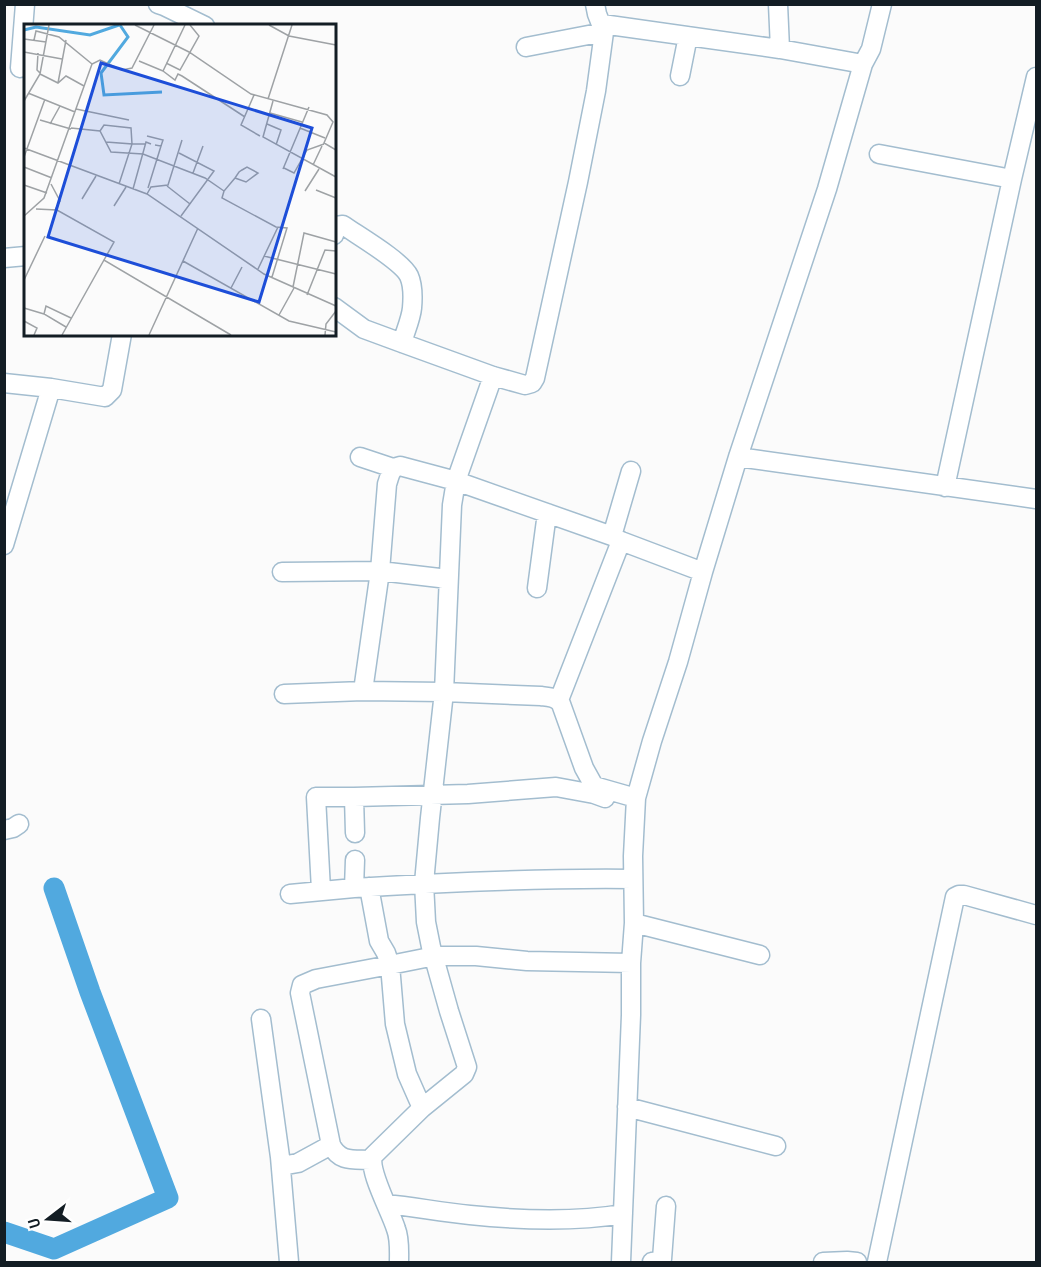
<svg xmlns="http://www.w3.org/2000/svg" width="1041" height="1267" viewBox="0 0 1041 1267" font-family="'Archivo Narrow',sans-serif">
<rect width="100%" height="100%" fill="#fbfbfb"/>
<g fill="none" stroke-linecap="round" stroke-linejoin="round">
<!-- river -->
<path stroke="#51a9df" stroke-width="21" d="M 4,1232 L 54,1249 L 168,1198 L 90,992 L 54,888"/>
<!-- minor casing -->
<g stroke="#a3bdcf" stroke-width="21">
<path id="minor" d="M 158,4 L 164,6 L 205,26
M 778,4 L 780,49
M 602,24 L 780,49 L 863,64
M 526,47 L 604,32
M 20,68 L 25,4
M 680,76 L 688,36
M 879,154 L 1012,179
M 334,235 L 336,226 L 343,225 C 357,235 402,261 409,276 C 413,285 413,297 412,308 C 411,319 405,332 402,343
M 4,258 L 26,256
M 334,307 L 364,329 L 402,343 L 493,376 L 525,385 L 532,383 L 535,378 L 578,182 L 596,91 L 604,32 L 597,14 L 595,4
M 4,383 L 51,388 L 105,397 L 112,390 L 122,334
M 360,457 L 393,468
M 738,457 L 1036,499
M 945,487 L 1012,179 L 1036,77
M 612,536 L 631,471
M 4,545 L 51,388
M 282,572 L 380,571 L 448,579
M 537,588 L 547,513
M 363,691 L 380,571 L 387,484 C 390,476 390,468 400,466 L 456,481 L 612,536 L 621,541 L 703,572
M 284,694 L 363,691 L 444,692 L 541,696 C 549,697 557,697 561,704 L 584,768 L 594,786 L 636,798
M 559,700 L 621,541
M 4,830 L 13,828 L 19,824
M 355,833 L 354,797 L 468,794 L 556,787 L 594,794 L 605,798
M 355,860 L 354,888 C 447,882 540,878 633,879
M 369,887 L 379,941 L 386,953 L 390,965 L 316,979 L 302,985 L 300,993 L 331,1145 C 340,1163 354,1159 371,1160
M 321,890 L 316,797 L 354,797
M 290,894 L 354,888
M 634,923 L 760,955
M 261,1019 L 280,1157 L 289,1262
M 627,1107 L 776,1146
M 422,1108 L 407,1074 L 395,1024 L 390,965 L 435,956 L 476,956 L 527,961 L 631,963
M 281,1166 L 298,1163 L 331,1145
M 387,1204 C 414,1207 442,1212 470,1215 C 518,1220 575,1222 623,1214
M 399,1262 C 399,1252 400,1239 396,1229 C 391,1212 368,1171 373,1156 L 422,1108 L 464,1074 L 467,1067 L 449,1011 L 431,947 L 426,922 L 424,883 L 430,818 L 444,692 L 452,505 L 456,481 L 493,376
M 621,1262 L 631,1015 L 631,963 L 634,923 L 633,856 L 636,798 L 652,741 L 678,662 L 703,572 L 738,457 L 827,189 L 863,64 L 871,49 L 882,4
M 652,1262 L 660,1261 L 662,1259 L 666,1206
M 823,1262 L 847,1261 L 857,1262
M 877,1262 L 955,897 L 959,895 L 964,895 L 1036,915"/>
</g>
<!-- minor -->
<use href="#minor" stroke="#fff" stroke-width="18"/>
</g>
<!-- overview -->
<g transform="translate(24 24)">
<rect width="312" height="312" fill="#fbfbfb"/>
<path fill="none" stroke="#51a9df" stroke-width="3" d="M 96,1 L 104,13 L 77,49 L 80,71 L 138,68M 0,6 L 12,3 L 66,11 L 95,1"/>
<path fill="none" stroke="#9ea2a5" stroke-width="1.5" d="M 111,1 L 165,28 L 227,70 L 303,91 L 309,98 L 300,119 L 312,126M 245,1 L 265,12 L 312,21M 0,15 L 22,18M 10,16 L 12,7 L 35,13 L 68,40M 0,28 L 38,35M 14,29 L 13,46 L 16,49M 115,37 L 139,47 L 161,1M 142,39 L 156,46 L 175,12 L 166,1M 139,47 L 151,56 L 154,50 L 158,52 L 221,93M 16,50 L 34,59 L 42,52 L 60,62M 34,59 L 42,16M 4,69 L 51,88M 230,71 L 217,101 L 236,112M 244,75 L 268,1M 0,77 L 16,50 L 25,1M 249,77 L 239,113 L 312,153M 52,85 L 105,96M 246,89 L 278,98M 16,96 L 47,105M 26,100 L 36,82M 243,100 L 257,106 L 252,121M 47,104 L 76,107 L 87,128 L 119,130 L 181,154 L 200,167M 276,104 L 301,114M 76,107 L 80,101 L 107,104 L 108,120 L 121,120M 123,112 L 139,116 L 137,122M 82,118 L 108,120 L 95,160M 0,124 L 123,170 L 240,250 L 312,282M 155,129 L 190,147 L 157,192M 0,133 L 21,75M 289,141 L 298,122M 0,143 L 28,154M 260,144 L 270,149 L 283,126 L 300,120M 259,145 L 285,83M 169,149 L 179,122M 211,154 L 222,158 L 234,149 L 223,143 L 218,146 L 215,148 L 211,154 L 200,167 L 198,174 L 252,203 L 263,204 L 248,253M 27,160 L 36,177 L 31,186M 0,161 L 23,169M 143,162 L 166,180M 124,164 L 137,122 L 131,121M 109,165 L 122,118 L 127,120M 292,166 L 312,174M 281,167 L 295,145M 123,170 L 127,163 L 144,161 L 158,116M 58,175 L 72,152M 90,182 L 102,163M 12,185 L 33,186 L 90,218 L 80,236M 0,192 L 20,174 L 68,40 L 76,36 L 98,46 L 108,44 L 130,1M 240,232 L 312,250M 159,237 L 265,297 L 312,308M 234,245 L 254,203M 0,256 L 21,212M 269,263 L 280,209 L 312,218M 207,264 L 218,243M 283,271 L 301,226 L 312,227M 0,284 L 20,290M 255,291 L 270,264M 0,297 L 13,304 L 10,311M 42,303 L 20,290 L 22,282 L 47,294M 38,311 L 80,236 L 207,311M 125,311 L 174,204M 301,311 L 302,300 L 312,287"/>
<path fill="#1d4ed8" fill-opacity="0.15" stroke="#1d4ed8" stroke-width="3" d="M 77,39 L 288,104 L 235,278 L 24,213 Z"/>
<rect width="312" height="312" fill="none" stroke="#131d24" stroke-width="3"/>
</g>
<!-- border -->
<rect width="1041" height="1267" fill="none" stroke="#131d24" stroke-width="12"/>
<!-- north arrow -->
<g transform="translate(48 1219) rotate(253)" stroke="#ffffff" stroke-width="4.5" paint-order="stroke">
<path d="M0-4.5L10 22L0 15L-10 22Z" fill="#131d24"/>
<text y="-9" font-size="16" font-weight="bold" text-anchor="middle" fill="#131d24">U</text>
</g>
</svg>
